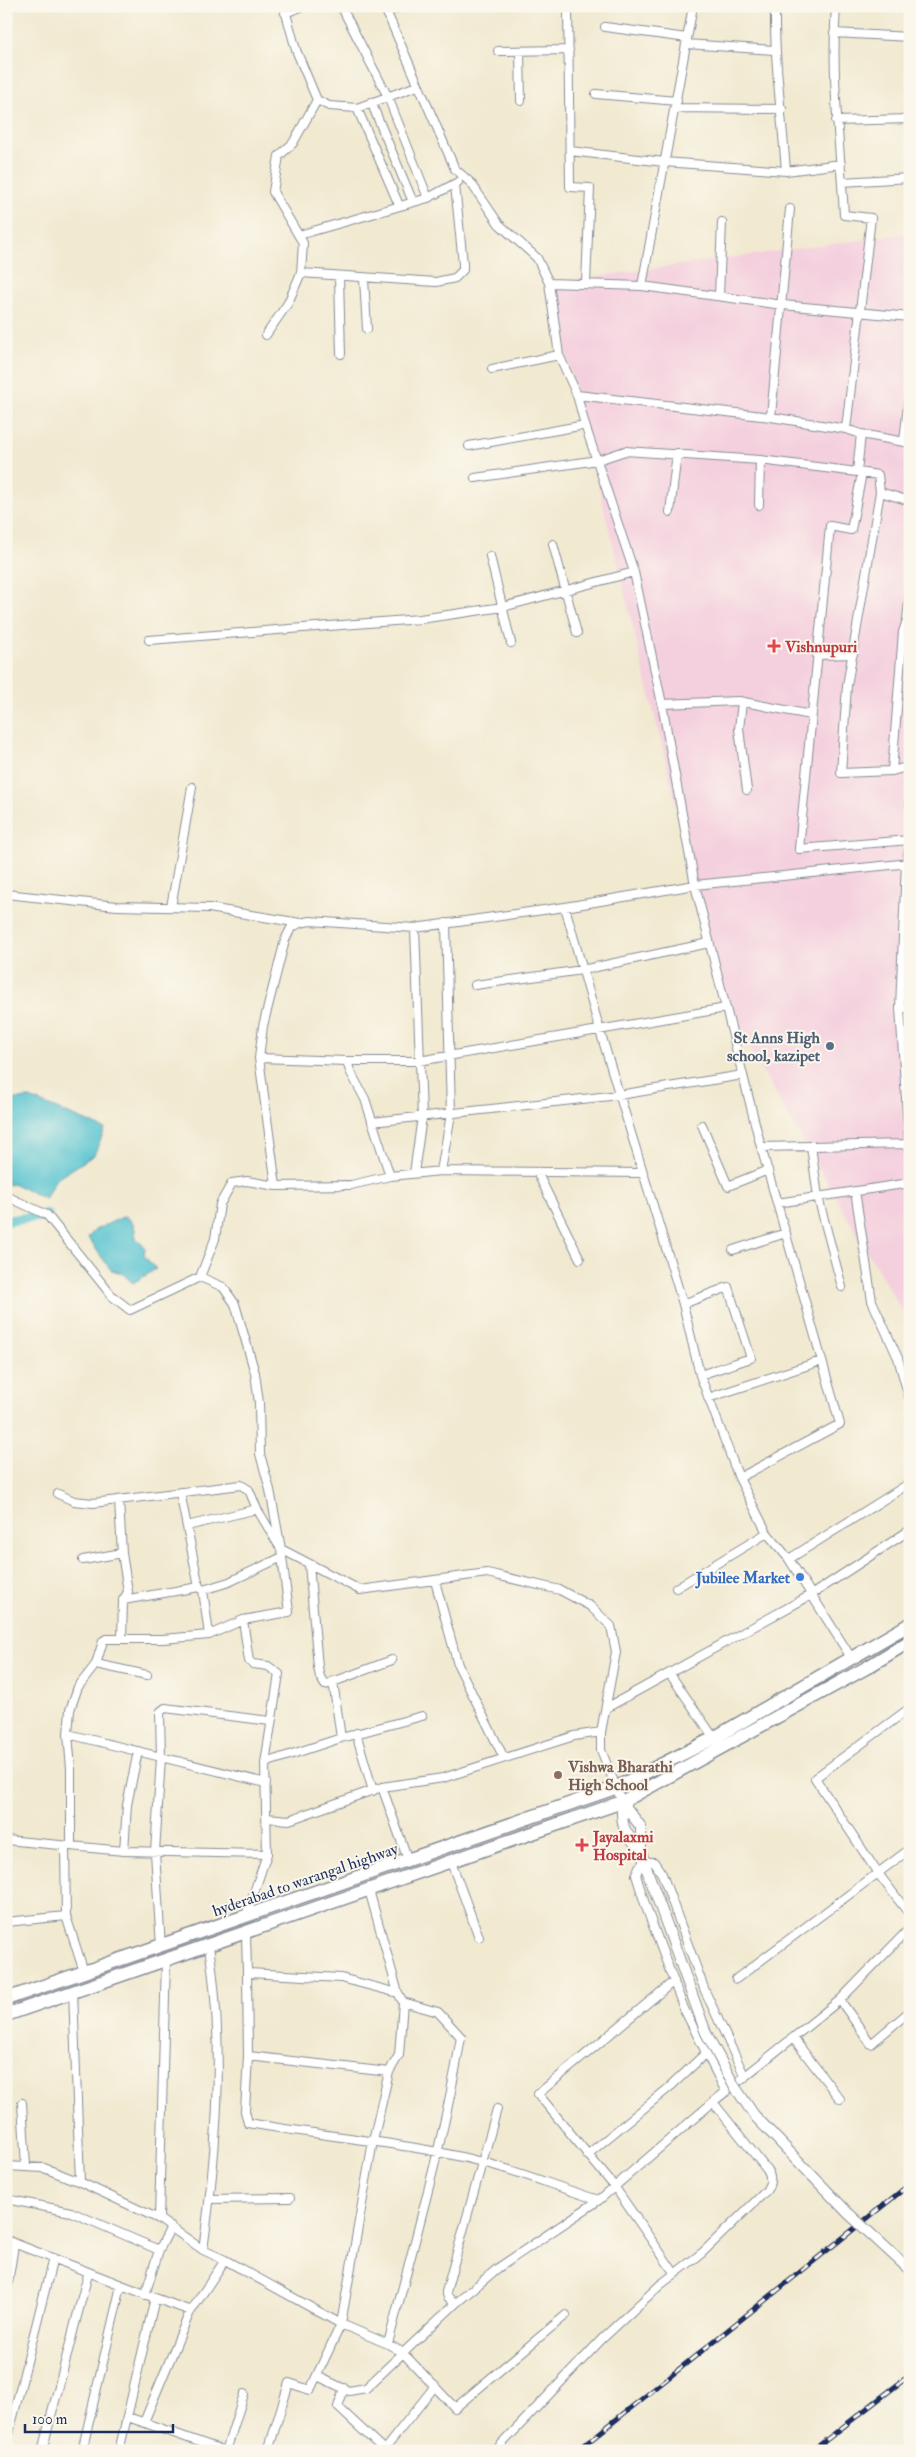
<svg xmlns="http://www.w3.org/2000/svg" width="916" height="2457" viewBox="0 0 916 2457" font-family="'IM FELL Double Pica',serif">
<rect width="100%" height="100%" fill="#fbf7ec"/>
<filter id="ink" filterUnits="userSpaceOnUse"><feTurbulence type="fractalNoise" baseFrequency=".02" numOctaves="2"/><feDisplacementMap in="SourceGraphic" scale="10" xChannelSelector="R" yChannelSelector="G"/><feConvolveMatrix kernelMatrix="1 2 1 2 8 2 1 2 1" color-interpolation-filters="sRGB"/></filter>
<filter id="wash" filterUnits="userSpaceOnUse"><feTurbulence type="fractalNoise" baseFrequency=".0096" numOctaves="4" result="noise"/><feDisplacementMap in="SourceGraphic" scale="20" xChannelSelector="R" yChannelSelector="G"/><feGaussianBlur stdDeviation="1.12" result="paint"/><feColorMatrix in="noise" values="0 0 0 0 0 0 0 0 0 0 0 0 0 0 0 0 0 1.4 0 .05"/><feComposite in="paint" operator="in"/></filter>
<g filter="url(#wash)">
<rect width="100%" height="100%" fill="#f1e9d0"/>
<!-- built -->
<path fill="#f4cfde" d="M 910,233 L 910,1325 L 726,1008 L 549,283 Z"/>
<!-- water -->
<path fill="#58c4d0" stroke="#3a7a97" d="M 30,1098 L 105,1129 L 94,1155 L 55,1180 L 45,1199 L 15,1184 L 6,1185 L 6,1100 Z
M 125,1216 L 134,1224 L 136,1238 L 145,1248 L 144,1256 L 156,1269 L 133,1283 L 122,1273 L 111,1270 L 88,1238 L 95,1230 Z"/>
<g fill="none" stroke-linecap="round" stroke-linejoin="round">
<!-- canal -->
<path stroke="#58c4d0" stroke-width="10" d="M 6,1221 L 47,1215"/>
</g>
</g>
<g filter="url(#ink)">
<g fill="none" stroke-linecap="round" stroke-linejoin="round">
<!-- minor casing -->
<g stroke="#868c97" stroke-width="10">
<path id="minor" d="M 284,6 L 296,50 L 317,100 L 329,106 L 357,108 L 417,86
M 341,6 L 388,97 L 428,198
M 384,6 L 455,169 L 471,183 L 499,224 L 537,258 L 549,283 L 559,355 L 577,395 L 585,425 L 634,572 L 662,704 L 695,885 L 761,1147 L 840,1424 L 739,1478 L 767,1533 L 789,1559 L 852,1659
M 568,6 L 570,187 L 590,188 L 586,283
M 775,6 C 774,61 782,116 786,171
M 836,6 C 831,76 840,145 844,215 L 871,218 L 846,429
M 386,12 L 403,6
M 285,13 L 303,6
M 605,27 L 687,38
M 834,33 L 910,37
M 686,44 L 774,50
M 498,51 L 569,50
M 520,51 L 521,101
M 596,94 L 677,101
M 371,102 L 413,202
M 357,108 L 399,205
M 676,108 L 782,109
M 836,121 L 910,119
M 570,151 L 664,162 L 786,171 L 841,164
M 842,182 L 910,178
M 299,235 L 428,198 L 458,182
M 301,273 L 436,282 L 455,278 L 463,270 L 463,264 L 455,185
M 339,277 L 341,354
M 364,279 L 367,329
M 549,283 L 642,286 L 783,305 L 910,317
M 642,286 L 693,6
M 719,296 L 722,222
M 266,335 L 288,303 L 301,273 L 303,243 L 273,192 L 279,156 L 293,143 L 317,100
M 492,369 L 559,355
M 771,417 L 790,209
M 861,434 L 910,443
M 904,441 L 910,388
M 469,446 L 585,425
M 858,472 L 878,475 L 880,492 L 847,686 L 841,773 L 892,771 L 910,766
M 862,473 L 851,530 L 830,526 L 799,849 L 910,840
M 475,478 L 598,460 L 625,451 L 760,460 L 857,472 L 861,434 L 846,429 L 771,417 L 577,395
M 880,492 L 910,501
M 759,505 L 760,460
M 670,512 L 677,453
M 553,544 L 577,633
M 490,556 L 511,643
M 149,640 L 420,619 L 503,607 L 634,572
M 817,655 L 853,654
M 742,702 L 739,729 L 747,790
M 662,704 L 739,701 L 811,715
M 910,755 L 910,805
M 892,771 L 903,632 L 907,620 L 910,592
M 6,894 L 117,906 L 209,908 L 300,923
M 171,907 L 192,787
M 565,907 L 600,1031 L 683,1304 L 700,1375 L 739,1478
M 475,985 L 582,970 L 709,943
M 900,1008 L 906,863 L 910,845
M 259,1058 L 347,1061 L 419,1061 L 726,1008
M 347,1061 L 350,1071 L 365,1099 L 390,1176 L 441,1171 L 642,1173
M 372,1122 L 619,1095 L 743,1075
M 702,1125 L 728,1186 L 768,1170
M 909,1144 L 900,1008 L 910,1008
M 811,1146 L 818,1197 L 842,1287
M 761,1147 L 909,1144 L 910,1149
M 441,1171 L 451,1114 L 446,923
M 537,1172 L 580,1259
M 414,1173 L 422,1117 L 415,928
M 390,1176 L 351,1185 L 276,1186 L 259,1058 L 263,1026 L 285,940 L 291,928 L 300,923 L 310,921 L 415,928 L 565,907 L 695,885 L 910,863
M 855,1191 L 872,1301 L 898,1358 L 910,1401
M 6,1196 L 47,1215 L 112,1296 L 130,1310 L 200,1277 L 215,1239 L 220,1204 L 232,1183 L 247,1181 L 276,1186
M 777,1203 L 910,1183
M 733,1250 L 786,1233
M 200,1277 L 223,1287 L 235,1304 L 255,1373 L 259,1403 L 260,1454 L 270,1490 L 281,1549 L 289,1612 L 243,1620 L 249,1661 L 253,1664 L 268,1666 L 279,1674 L 265,1763 L 267,1854 L 246,1916
M 683,1304 L 728,1287 L 751,1358 L 700,1375
M 708,1398 L 821,1361
M 180,1492 L 199,1587
M 58,1494 L 74,1501 L 93,1503 L 241,1485 L 249,1490 L 257,1509 L 281,1549 L 360,1590 L 487,1573 L 560,1590 L 590,1606 L 611,1626 L 616,1652 L 601,1732 L 601,1750 L 622,1802
M 119,1501 L 122,1553 L 128,1592 L 123,1600
M 187,1526 L 257,1509
M 789,1559 L 910,1483
M 83,1560 L 122,1553
M 309,1564 L 318,1667 L 320,1677 L 325,1685 L 392,1660
M 435,1581 L 458,1665 L 504,1758
M 676,1588 L 767,1533
M 203,1590 L 229,1582 L 280,1558
M 243,1620 L 209,1635 L 163,1639 L 106,1639 L 103,1641 L 96,1664 L 78,1687 L 70,1710 L 68,1734 L 266,1783
M 122,1639 L 123,1600 L 199,1587 L 203,1590 L 209,1635
M 96,1664 L 147,1675
M 670,1674 L 714,1738
M 608,1707 L 811,1595 L 910,1530
M 910,1708 L 815,1778 L 877,1872 L 910,1915
M 356,1733 L 373,1791
M 68,1734 L 71,1769 L 71,1846
M 341,1738 L 422,1716
M 265,1763 L 341,1738 L 333,1681
M 382,1787 L 408,1860
M 267,1818 L 289,1820 L 382,1787 L 443,1778 L 574,1736 L 601,1732
M 6,1840 L 124,1851 L 267,1854
M 65,1846 L 66,1916 L 84,1972
M 124,1851 L 127,1805 L 138,1751
M 451,1862 L 479,1937
M 369,1890 L 398,1993
M 6,1922 L 66,1916
M 246,1933 L 247,1973
M 161,1947 L 155,1852 L 161,1758 L 160,1712 L 165,1708 L 270,1721
M 736,1979 L 910,1849
M 674,1981 L 538,2094 L 614,2186 L 675,2274
M 73,1991 L 80,2182
M 840,2000 L 871,2044 L 910,2011
M 793,2038 L 840,2099
M 248,2056 L 389,2072
M 726,2092 L 684,2009 L 646,1907 L 636,1875 L 639,1867 L 645,1862 L 654,1862 L 662,1874 L 705,1991 L 745,2077
M 22,2103 L 26,2166
M 587,2155 L 671,2086 L 706,2053
M 6,2166 L 44,2168 L 80,2182 L 159,2219 L 203,2250 L 225,2260 L 341,2324 L 388,2344 L 402,2352 L 455,2408 L 566,2315
M 6,2199 L 71,2212 L 159,2250
M 210,2199 L 290,2198
M 159,2219 L 166,1959
M 6,2240 L 155,2298 L 119,2451
M 203,2250 C 217,2149 225,2048 209,1947
M 145,2295 L 159,2250 L 171,2227
M 6,2296 L 14,2245
M 155,2298 L 191,2311
M 455,2304 L 448,2297 L 446,2292 L 497,2109
M 388,2344 C 414,2242 444,2141 461,2037 L 438,2012 L 403,2002 L 398,1993 L 341,1978 L 247,1973 L 248,2056 L 245,2111 L 248,2123 C 326,2137 406,2142 482,2162 C 522,2172 559,2188 599,2200
M 317,2376 L 349,2391 L 366,2388 L 455,2304 L 498,2268 L 599,2200 L 713,2102 L 840,2000 L 910,1928
M 344,2388 L 338,2407 L 384,2450 L 435,2386
M 128,2417 L 225,2451
M 144,2422 L 189,2314 L 225,2260
M 6,2445 L 53,2258
M 42,2451 L 88,2274
M 82,2451 L 121,2286
M 226,2451 L 244,2394
M 268,2451 L 289,2383 L 310,2390 L 341,2324 L 373,2141 L 389,2072 L 399,2055 L 403,2002
M 495,2451 L 602,2339 L 660,2285 L 702,2253 L 766,2191 C 771,2183 772,2178 767,2170 L 713,2102"/>
</g>
<!-- tertiary casing -->
<g stroke="#868c97" stroke-width="12">
<path id="tertiary" d="M 622,1802 L 641,1827 L 641,1851 L 647,1870
M 622,1802 C 621,1829 624,1831 641,1851"/>
</g>
<!-- primary casing -->
<g stroke="#868c97" stroke-width="15">
<path id="primary" d="M 6,1999 L 615,1788 L 714,1738 L 910,1624
M 6,2015 L 622,1802 L 866,1668 L 910,1641"/>
</g>
<!-- minor -->
<use href="#minor" stroke="#fff" stroke-width="8"/>
<!-- tertiary -->
<use href="#tertiary" stroke="#fff" stroke-width="10"/>
<!-- primary -->
<use href="#primary" stroke="#fff" stroke-width="12"/>
<!-- rail casing -->
<g stroke="#1b2f5e" stroke-width="5">
<path id="rail" d="M 577,2451 L 910,2184
M 812,2451 L 910,2375"/>
</g>
<!-- rail -->
<use href="#rail" stroke="#fbf7ec" stroke-width="3" stroke-dasharray="9" stroke-linecap="butt"/>
<!-- tertiary-bridge casing -->
<g stroke="#868c97" stroke-width="12" stroke-linecap="butt">
<path id="tertiary-bridge" d="M 647,1870 L 706,2033 L 735,2087 L 754,2115 L 848,2213 L 910,2270"/>
</g>
<!-- tertiary-bridge -->
<use href="#tertiary-bridge" stroke="#fff" stroke-width="10"/>
</g>
</g>
<!-- markers -->
<g fill="#e0444e" stroke="#fbf7ec" stroke-width="2">
<path d="M771.5 638.5h5v5h5v5h-5v5h-5v-5h-5v-5h5z"/>
<path d="M579.5 1837.5h5v5h5v5h-5v5h-5v-5h-5v-5h5z"/>
</g>
<circle fill="#5c6f8a" stroke="#fbf7ec" stroke-width="2" cx="830" cy="1046" r="5"/>
<circle fill="#3f7fe0" stroke="#fbf7ec" stroke-width="2" cx="800" cy="1577" r="5"/>
<circle fill="#8d6e63" stroke="#fbf7ec" stroke-width="2" cx="558" cy="1775" r="5"/>
<g text-anchor="middle" stroke-width="4" stroke-linejoin="round" paint-order="stroke">
<!-- health labels -->
<g font-size="16" font-weight="bold" fill="#be3a42" stroke="#fbf7ec" text-anchor="start">
<text x="785" y="652">Vishnupuri</text>
<text x="593" y="1842">Jayalaxmi<tspan x="593" dy="18">Hospital</tspan></text>
</g>
<!-- service labels -->
<g font-size="16" font-weight="bold" fill="#4e5e75" stroke="#fbf7ec" text-anchor="end">
<text x="820" y="1043">St Anns High<tspan x="820" dy="18">school, kazipet</tspan></text>
</g>
<!-- shop labels -->
<g font-size="16" font-weight="bold" fill="#366cbe" stroke="#fbf7ec" text-anchor="end">
<text x="790" y="1583">Jubilee Market</text>
</g>
<!-- education labels -->
<g font-size="16" font-weight="bold" fill="#785e54" stroke="#fbf7ec" text-anchor="start">
<text x="568" y="1772">Vishwa Bharathi<tspan x="568" dy="18">High School</tspan></text>
</g>
<!-- street labels -->
<g font-size="16" fill="#1b2f5e" stroke="#fbf7ec">
<text transform="translate(305 1879) rotate(-19)" y="6">hyderabad to warangal highway</text>
</g>
</g>
<!-- margin -->
<rect width="916" height="2457" fill="none" stroke="#fbf7ec" stroke-width="25"/>
<!-- scale -->
<path d="M25 2424v8h148v-8" fill="none" stroke="#1b2f5e" stroke-width="2.5"/>
<text x="32" y="2424" font-size="15" fill="#1b2f5e" stroke="#fbf7ec" stroke-width="4" paint-order="stroke">100 m</text>
</svg>
